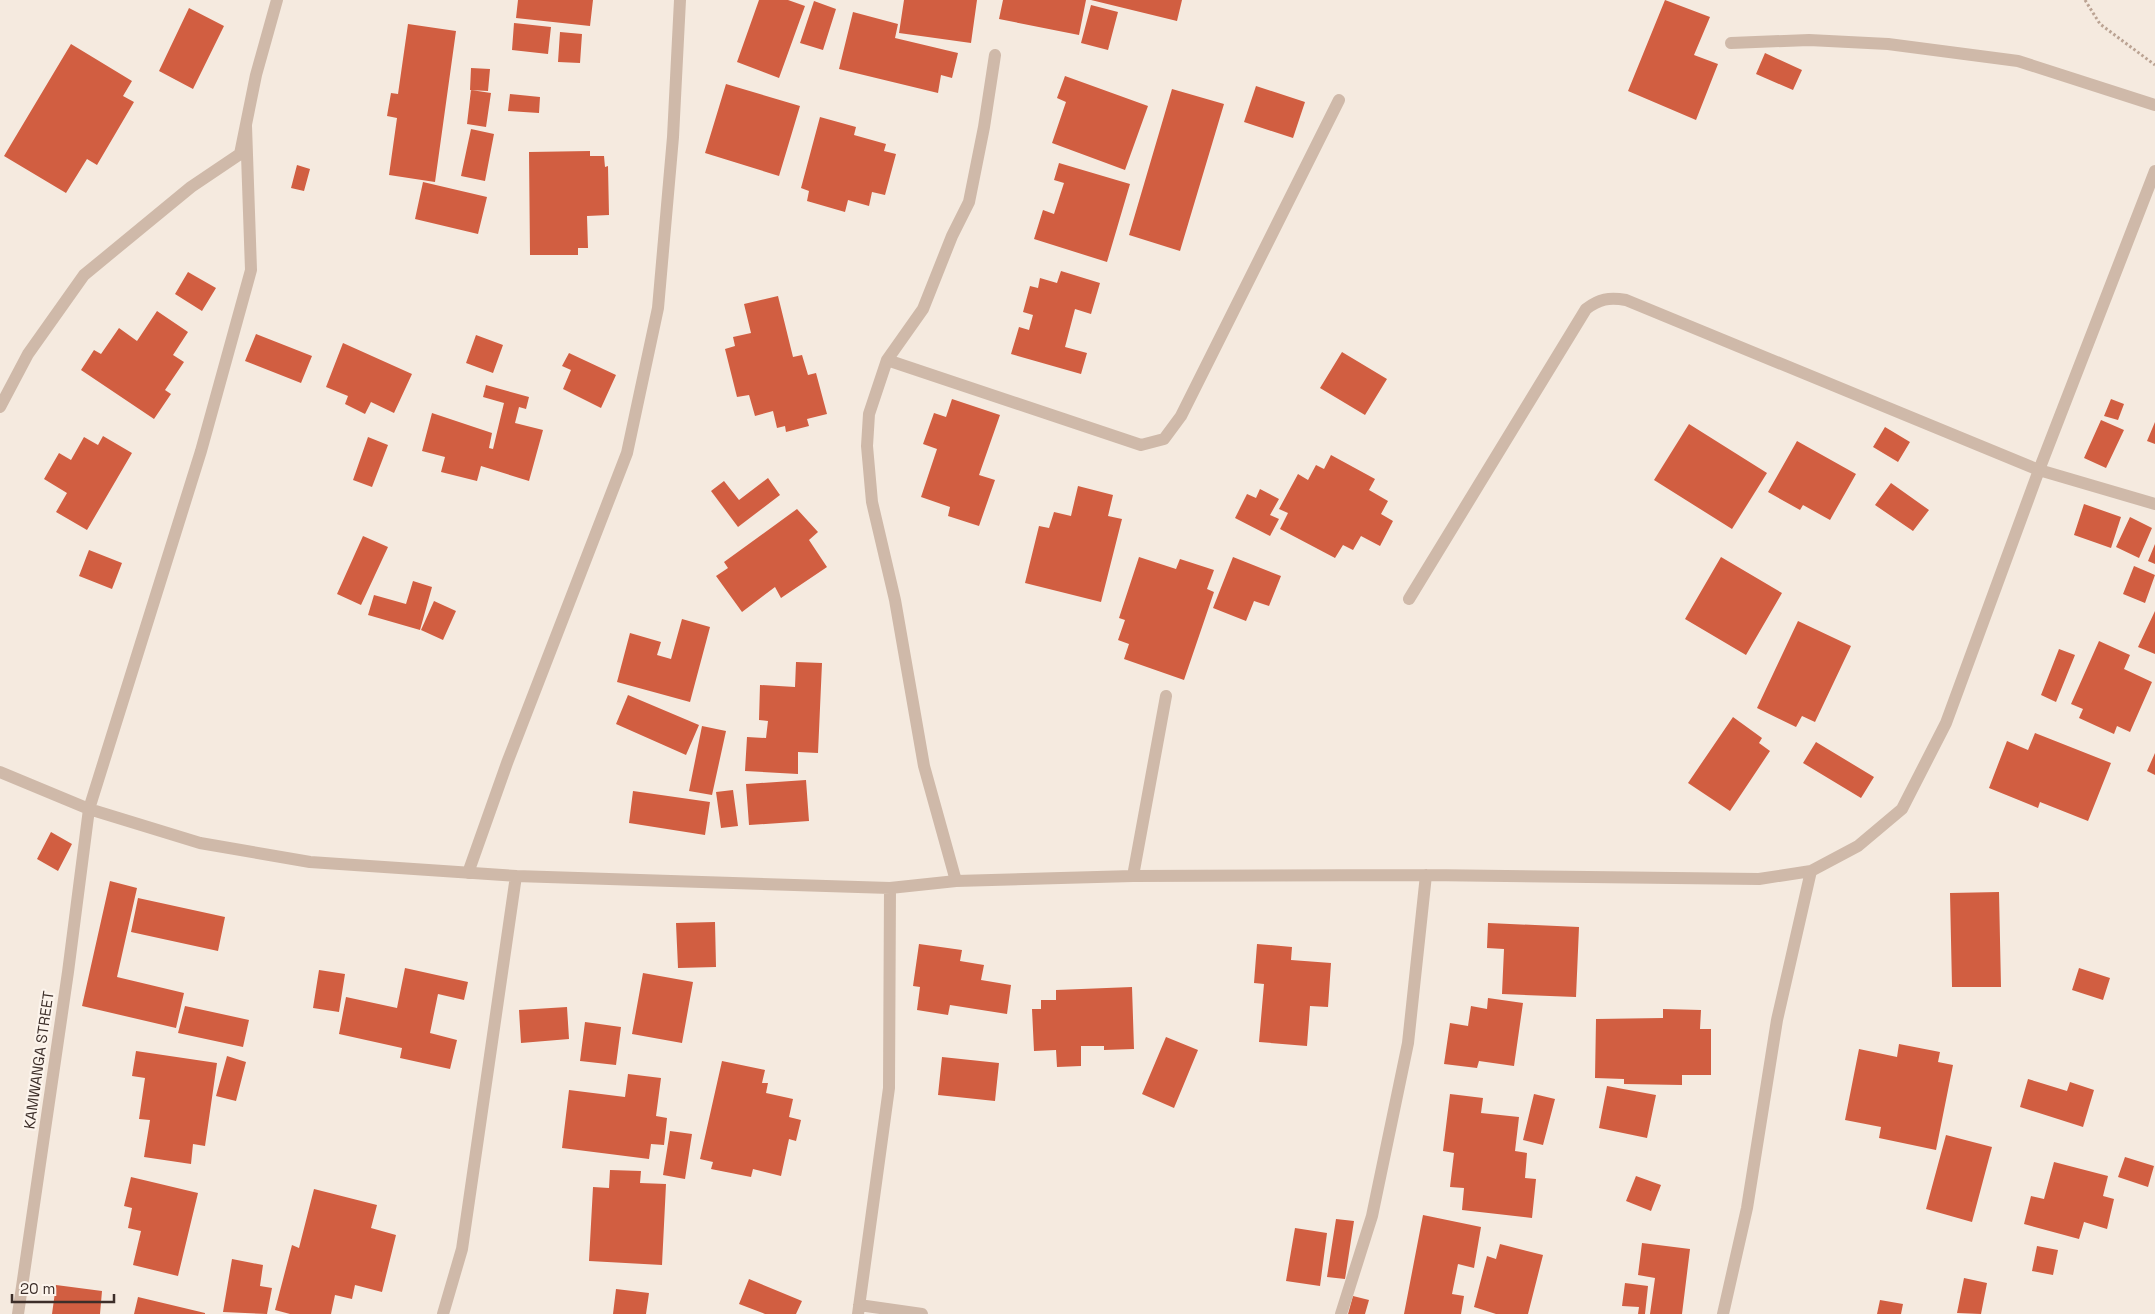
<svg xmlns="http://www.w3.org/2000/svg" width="2155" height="1314" viewBox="0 0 2155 1314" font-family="'Space Grotesk',sans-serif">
<rect width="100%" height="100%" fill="#f5eadf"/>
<!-- building -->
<path fill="#d15e41" d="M 518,0 L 593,0 L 590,26 L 516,18 Z
M 759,0 L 788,0 L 805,6 L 779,78 L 737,62 Z
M 904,0 L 977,0 L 971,43 L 899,33 Z
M 1003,0 L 1086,0 L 1079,35 L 999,19 Z
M 1091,0 L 1182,0 L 1177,21 Z
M 1665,0 L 1710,17 L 1694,55 L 1718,64 L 1696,120 L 1628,91 Z
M 814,1 L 836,9 L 823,50 L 800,43 Z
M 1091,5 L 1118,12 L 1108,50 L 1081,43 Z
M 189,8 L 224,26 L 193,89 L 159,71 Z
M 853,12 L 898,24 L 895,38 L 958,53 L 952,78 L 941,75 L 938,93 L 839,69 Z
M 514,23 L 551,27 L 548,54 L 512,50 Z
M 408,24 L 456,31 L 435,182 L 389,175 L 397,118 L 387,116 L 391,93 L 398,94 Z
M 560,32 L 582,34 L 580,63 L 558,62 Z
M 71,44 L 132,81 L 123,96 L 134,102 L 97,165 L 87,159 L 66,193 L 4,156 Z
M 1765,53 L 1802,70 L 1793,90 L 1756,74 Z
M 471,68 L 490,69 L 488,91 L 470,90 Z
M 1065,76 L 1148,106 L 1125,170 L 1052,143 L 1066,102 L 1057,98 Z
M 726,84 L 800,106 L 779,176 L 705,153 Z
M 1256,86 L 1305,102 L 1293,138 L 1244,122 Z
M 1172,89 L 1224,104 L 1180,251 L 1129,235 Z
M 471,90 L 491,93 L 486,127 L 467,124 Z
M 510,94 L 540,97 L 539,113 L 508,111 Z
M 820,117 L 856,127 L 854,135 L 886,144 L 884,151 L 896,154 L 885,195 L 872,192 L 869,206 L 848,200 L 845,212 L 807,201 L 809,191 L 801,188 Z
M 471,129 L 494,134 L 485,181 L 461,176 Z
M 590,151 L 590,156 L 604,156 L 605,167 L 608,166 L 609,215 L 587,216 L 588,248 L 578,248 L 578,255 L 530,255 L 529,152 Z
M 1059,163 L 1130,184 L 1107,262 L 1034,239 L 1043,210 L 1054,214 L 1064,183 L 1054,180 Z
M 297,165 L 310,169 L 304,191 L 291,188 Z
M 423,182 L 487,197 L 478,234 L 415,219 Z
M 1061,271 L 1100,283 L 1091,314 L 1075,309 L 1065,347 L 1087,353 L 1081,374 L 1011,354 L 1019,327 L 1029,330 L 1033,315 L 1023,312 L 1030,286 L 1038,288 L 1040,278 L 1057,283 Z
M 188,272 L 216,288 L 202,311 L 175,294 Z
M 778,296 L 793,357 L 802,355 L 808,375 L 816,373 L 827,414 L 807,419 L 809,426 L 786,432 L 785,426 L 777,428 L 773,411 L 755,416 L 749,395 L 737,397 L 725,349 L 735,346 L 733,337 L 751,333 L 744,304 Z
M 157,311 L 188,332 L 173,355 L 184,362 L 165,390 L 171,394 L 154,419 L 81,370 L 94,350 L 101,354 L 119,328 L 137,341 Z
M 256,334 L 312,356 L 301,383 L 245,361 Z
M 476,335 L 503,345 L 493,373 L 466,363 Z
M 343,343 L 412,374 L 394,413 L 371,402 L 365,414 L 345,404 L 348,396 L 326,387 Z
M 1342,352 L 1387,379 L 1365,415 L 1320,388 Z
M 569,353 L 616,375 L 601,408 L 563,389 L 571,370 L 562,366 Z
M 486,385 L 529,397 L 526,409 L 519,407 L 515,423 L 543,430 L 529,481 L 481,466 L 477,481 L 441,472 L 445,457 L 422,451 L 432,413 L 492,433 L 489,448 L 493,449 L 504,403 L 483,397 Z
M 952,399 L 1000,415 L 979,475 L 995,480 L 979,526 L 948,516 L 950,507 L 921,497 L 937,449 L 923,444 L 934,413 L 946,417 Z
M 2111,399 L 2124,404 L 2118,420 L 2104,416 Z
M 2101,420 L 2124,430 L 2106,468 L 2084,458 Z
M 2155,422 L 2155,444 L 2147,441 Z
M 1689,424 L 1767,473 L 1732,529 L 1654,480 Z
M 1885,427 L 1910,442 L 1898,462 L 1873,447 Z
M 103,436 L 132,453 L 87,530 L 56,512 L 67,493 L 44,479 L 59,453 L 71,460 L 84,437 L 98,445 Z
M 368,437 L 388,445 L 372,487 L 353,480 Z
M 1797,441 L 1856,474 L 1830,520 L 1803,505 L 1800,510 L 1768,492 Z
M 1331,455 L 1375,479 L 1369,490 L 1388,501 L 1381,514 L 1393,521 L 1380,546 L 1361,536 L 1353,550 L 1343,545 L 1335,558 L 1280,529 L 1288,513 L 1279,509 L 1298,474 L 1308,480 L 1316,465 L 1324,469 Z
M 768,478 L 780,495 L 738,527 L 711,491 L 724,481 L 739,500 Z
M 1891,483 L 1929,510 L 1913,531 L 1875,505 Z
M 1078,486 L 1113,495 L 1108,516 L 1122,519 L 1101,602 L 1025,583 L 1039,526 L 1049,528 L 1054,512 L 1071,516 Z
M 1260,489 L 1279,499 L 1270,515 L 1279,519 L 1270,536 L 1235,518 L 1247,494 L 1256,498 Z
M 2084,504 L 2121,517 L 2111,548 L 2074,535 Z
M 797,509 L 818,532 L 809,540 L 827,567 L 781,598 L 775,587 L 742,612 L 716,576 L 728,568 L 724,562 Z
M 2130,517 L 2152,528 L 2139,558 L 2116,547 Z
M 363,536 L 388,547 L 361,605 L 337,594 Z
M 2155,544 L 2155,564 L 2148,561 Z
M 89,550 L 122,563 L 112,589 L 79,576 Z
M 1139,557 L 1176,569 L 1180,559 L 1214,570 L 1207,589 L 1214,592 L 1184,680 L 1124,659 L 1129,644 L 1118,640 L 1125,620 L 1119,618 Z
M 1233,557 L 1281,576 L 1269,606 L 1254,601 L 1246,621 L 1213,608 Z
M 1721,557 L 1782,593 L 1746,655 L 1685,619 Z
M 2134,566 L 2155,575 L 2145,603 L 2123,594 Z
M 413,581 L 432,587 L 420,630 L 368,615 L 374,595 L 406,604 Z
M 434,601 L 456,611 L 443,640 L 421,630 Z
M 2155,611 L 2155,654 L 2138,647 Z
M 682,619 L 710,627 L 690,702 L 617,682 L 630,633 L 661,642 L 657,655 L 671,659 Z
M 1798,621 L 1851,646 L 1815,722 L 1802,716 L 1796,727 L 1757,708 Z
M 2099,641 L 2130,655 L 2124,669 L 2152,682 L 2130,732 L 2117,726 L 2114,734 L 2079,718 L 2083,709 L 2071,704 Z
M 2059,649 L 2075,655 L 2056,702 L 2041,695 Z
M 796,662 L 822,663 L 818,753 L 798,752 L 798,774 L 745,771 L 747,737 L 766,738 L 768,721 L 759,720 L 760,685 L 795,687 Z
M 628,695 L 699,725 L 686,755 L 616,724 Z
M 1733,717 L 1762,738 L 1759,743 L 1770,751 L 1730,811 L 1688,783 Z
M 702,726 L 726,731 L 712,795 L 689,791 Z
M 2035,733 L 2111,763 L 2088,821 L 2040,802 L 2038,808 L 1989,788 L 2007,741 L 2028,750 Z
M 1816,742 L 1874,777 L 1861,798 L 1803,763 Z
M 2155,753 L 2155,775 L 2147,771 Z
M 806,780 L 809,821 L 749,825 L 746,784 Z
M 733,790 L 738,826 L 721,828 L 716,792 Z
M 633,791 L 710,802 L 705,835 L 629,823 Z
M 51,832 L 72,844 L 58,871 L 37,859 Z
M 110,881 L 137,888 L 117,977 L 184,993 L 176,1028 L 82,1006 Z
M 1999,892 L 2001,987 L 1952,987 L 1950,893 Z
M 138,898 L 225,917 L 218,951 L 131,932 Z
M 715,922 L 716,967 L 678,968 L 676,923 Z
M 1488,923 L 1579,927 L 1576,997 L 1502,994 L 1504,949 L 1487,948 Z
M 919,944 L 962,950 L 960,961 L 984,965 L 981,980 L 1011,985 L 1007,1014 L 950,1005 L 948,1015 L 917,1010 L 920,987 L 913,986 Z
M 1257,944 L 1292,947 L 1291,960 L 1331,963 L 1328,1007 L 1310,1006 L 1307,1046 L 1259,1042 L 1264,984 L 1254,983 Z
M 405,968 L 468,982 L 464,1000 L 438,994 L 430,1033 L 457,1040 L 450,1069 L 400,1058 L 402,1048 L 339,1034 L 346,997 L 397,1008 Z
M 2079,968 L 2110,978 L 2103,1000 L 2072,990 Z
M 319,970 L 345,974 L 339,1012 L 313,1008 Z
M 643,973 L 693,982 L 682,1043 L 632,1034 Z
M 1132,987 L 1134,1049 L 1104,1050 L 1104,1046 L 1081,1046 L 1081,1066 L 1057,1067 L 1056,1050 L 1034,1051 L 1032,1009 L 1041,1009 L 1041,1000 L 1056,1000 L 1056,990 Z
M 1488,998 L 1523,1003 L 1514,1066 L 1479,1061 L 1477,1068 L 1444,1064 L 1450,1023 L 1468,1026 L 1471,1006 L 1487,1009 Z
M 185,1006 L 249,1020 L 243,1047 L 178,1033 Z
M 567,1007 L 569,1039 L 521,1043 L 519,1010 Z
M 1663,1009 L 1701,1010 L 1700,1029 L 1711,1029 L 1711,1075 L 1682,1075 L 1682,1085 L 1624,1084 L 1624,1079 L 1595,1078 L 1596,1019 L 1663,1018 Z
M 585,1022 L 621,1027 L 616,1065 L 580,1061 Z
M 1166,1037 L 1198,1050 L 1174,1108 L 1142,1094 Z
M 1899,1044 L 1940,1052 L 1938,1062 L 1953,1065 L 1936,1150 L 1879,1138 L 1881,1127 L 1845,1120 L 1859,1049 L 1897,1057 Z
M 136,1051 L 217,1063 L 205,1146 L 193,1144 L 191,1164 L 144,1157 L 150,1120 L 139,1119 L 145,1078 L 132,1076 Z
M 227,1056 L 246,1062 L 236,1101 L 216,1096 Z
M 942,1057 L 999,1063 L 995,1101 L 938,1095 Z
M 722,1061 L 765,1070 L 762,1083 L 768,1083 L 766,1093 L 793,1099 L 789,1117 L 801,1120 L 796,1141 L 789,1139 L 781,1176 L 753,1169 L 751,1177 L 711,1169 L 713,1162 L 700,1159 Z
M 628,1074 L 661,1078 L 656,1116 L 667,1118 L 664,1145 L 651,1144 L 649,1159 L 562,1148 L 569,1090 L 625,1097 Z
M 2028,1079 L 2067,1091 L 2070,1082 L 2094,1090 L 2083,1127 L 2020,1107 Z
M 1607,1086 L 1656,1095 L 1647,1138 L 1599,1128 Z
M 1450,1094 L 1483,1098 L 1481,1113 L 1519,1117 L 1515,1151 L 1527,1153 L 1525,1178 L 1536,1179 L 1532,1218 L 1462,1210 L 1464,1188 L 1450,1187 L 1454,1153 L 1443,1151 Z
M 1534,1094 L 1555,1099 L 1543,1145 L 1523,1140 Z
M 670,1131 L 692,1134 L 685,1179 L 663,1175 Z
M 1946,1135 L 1992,1147 L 1972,1222 L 1926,1209 Z
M 2125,1157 L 2154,1166 L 2148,1187 L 2118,1177 Z
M 2054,1162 L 2108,1176 L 2103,1196 L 2114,1199 L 2107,1229 L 2084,1222 L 2079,1239 L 2024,1224 L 2031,1196 L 2044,1199 Z
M 610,1170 L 641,1171 L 640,1183 L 666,1184 L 662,1265 L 589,1261 L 593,1187 L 609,1188 Z
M 1636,1176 L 1661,1185 L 1651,1211 L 1626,1201 Z
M 131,1177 L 198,1193 L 178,1276 L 133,1265 L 141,1231 L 128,1228 L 132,1208 L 124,1206 Z
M 314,1189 L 377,1205 L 371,1228 L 396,1235 L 382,1292 L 355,1285 L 352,1299 L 335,1295 L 331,1314 L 290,1314 L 275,1310 L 292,1245 L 299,1248 Z
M 1423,1215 L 1481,1227 L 1474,1268 L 1458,1264 L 1452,1294 L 1464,1296 L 1461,1314 L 1404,1314 Z
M 1336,1219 L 1354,1221 L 1345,1279 L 1327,1277 Z
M 1295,1228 L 1327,1233 L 1320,1286 L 1286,1281 Z
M 1642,1243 L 1690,1249 L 1682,1314 L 1650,1314 L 1655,1278 L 1638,1275 Z
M 1500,1244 L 1543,1255 L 1528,1314 L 1496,1314 L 1474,1307 L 1487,1256 L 1496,1259 Z
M 2037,1246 L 2058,1250 L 2053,1275 L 2032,1271 Z
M 232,1259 L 263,1265 L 260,1286 L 272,1288 L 267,1314 L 223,1312 Z
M 1964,1278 L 1987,1283 L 1981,1314 L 1957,1313 Z
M 749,1279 L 802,1301 L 796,1314 L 765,1314 L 739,1304 Z
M 1625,1283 L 1648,1286 L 1645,1314 L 1638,1314 L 1639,1307 L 1622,1306 Z
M 56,1285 L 102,1291 L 100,1314 L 52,1314 Z
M 616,1289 L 649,1293 L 646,1314 L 613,1314 Z
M 1353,1296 L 1369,1300 L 1365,1314 L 1348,1314 Z
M 138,1297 L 205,1313 L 205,1314 L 134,1314 Z
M 1880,1300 L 1903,1304 L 1901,1314 L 1877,1314 Z"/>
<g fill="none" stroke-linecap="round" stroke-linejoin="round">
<!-- path -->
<path stroke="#bba393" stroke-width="3" stroke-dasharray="2.5 2.5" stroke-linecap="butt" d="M 2085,0 L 2100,24 L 2155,65"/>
<!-- minor -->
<path stroke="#cfb9a9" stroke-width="12" d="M 1731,43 L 1809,40 L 1888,44 L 2018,61 L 2155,105
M 887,360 L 1141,445 L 1164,439 L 1181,416 L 1339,100
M 0,407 L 28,354 L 84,275 L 191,187 L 240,154 L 256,75 L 277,0
M 1409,599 L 1586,309 C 1599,299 1609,297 1626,300 L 2039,470 L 2155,504
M 0,772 L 89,809 L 200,843 L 310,862 L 516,876 L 890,888 L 956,881 L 1133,876 L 1426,875 L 1759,879 L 1811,871 L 1858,846 L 1902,809 L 1946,723 L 2039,470 L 2155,171
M 468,873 L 507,763 L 627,453 L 658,308 L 673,137 L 680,0
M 1133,876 L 1166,696
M 956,881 L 924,766 L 895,600 L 872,502 L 867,446 L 869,414 L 887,360 L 923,309 L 952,236 L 969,202 L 984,127 L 995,55
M 859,1305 L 922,1314
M 18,1314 L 68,972 L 89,809 L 201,451 L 251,270 L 246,126
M 443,1314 L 462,1249 L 516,876
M 858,1314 L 889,1088 L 890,888
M 1341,1314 L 1372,1216 L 1408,1043 L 1426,875
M 1723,1314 L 1747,1208 L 1777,1020 L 1811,871"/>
</g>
<g text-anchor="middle" stroke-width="4.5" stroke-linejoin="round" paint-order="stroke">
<!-- street labels -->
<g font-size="15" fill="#3c2e29" stroke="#fcf4ec">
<text transform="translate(39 1060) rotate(-82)" y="5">KAMWANGA STREET</text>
</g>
</g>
<!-- scale -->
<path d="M12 1294v8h102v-8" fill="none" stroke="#3c2e29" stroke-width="2.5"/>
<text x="20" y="1294" font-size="15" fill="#3c2e29" stroke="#fcf4ec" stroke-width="4" paint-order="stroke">20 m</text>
</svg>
